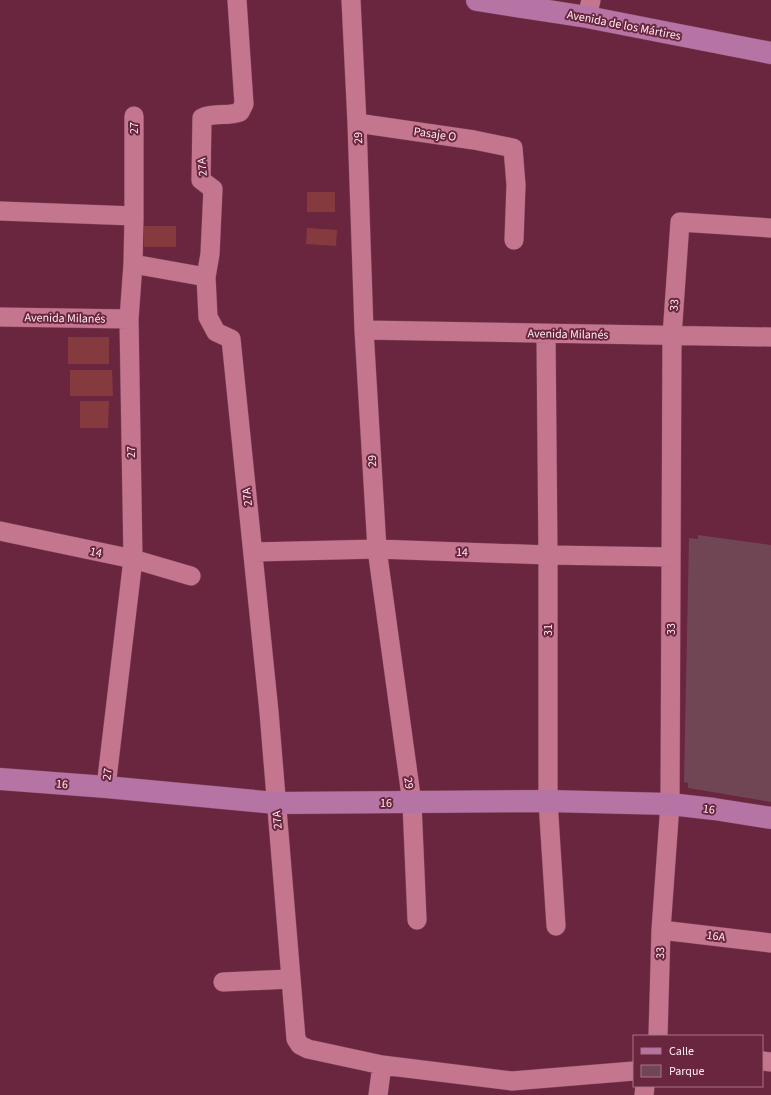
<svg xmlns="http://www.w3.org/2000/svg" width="771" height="1095" viewBox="0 0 771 1095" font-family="'Source Sans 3',sans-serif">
<rect width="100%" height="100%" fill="#6a253f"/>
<!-- green -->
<path fill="#714654" d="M 698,535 L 771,545 L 771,802 L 688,788 L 688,783 L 684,782 L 689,538 L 698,539 Z"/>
<!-- building -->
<path fill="#853b3e" d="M 307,192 L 335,192 L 335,212 L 307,212 Z
M 144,226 L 176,226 L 176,247 L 144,247 Z
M 307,228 L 337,230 L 336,246 L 306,244 Z
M 68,337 L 109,337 L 109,364 L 68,364 Z
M 70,370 L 112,370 L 113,396 L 70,396 Z
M 80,401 L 109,401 L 108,428 L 80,428 Z"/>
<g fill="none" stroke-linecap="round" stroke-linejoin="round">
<!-- street casing -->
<g stroke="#7b435b" stroke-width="20">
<path id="street" d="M 237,0 L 244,104 L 240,112 C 228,117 214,112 202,118 L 201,180 L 213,189 L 210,254 L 206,277 L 208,317 L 216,332 L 231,339 L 269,712 L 296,1039 L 300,1045 L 308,1049 L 382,1065 L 512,1081 L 634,1071
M 351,0 L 357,123 L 364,330 L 377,549 L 412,803 L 417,920
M 587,17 L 591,0
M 357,123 L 474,140 L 513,148 L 516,185 L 514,240
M 0,211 L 134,216
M 133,264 L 206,277
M 0,317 L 129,319
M 364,330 L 771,337
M 546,334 L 548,555 L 548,801 L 556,926
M 0,531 L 133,559 L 191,576
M 253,552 L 377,549 L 548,555 L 671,557
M 106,787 L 133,559 L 129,319 L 133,264 L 134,216 L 134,116
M 661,930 L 771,943
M 223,982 L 291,979
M 658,1036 L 661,930 L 670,804 L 672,336 L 680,222 L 771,228
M 762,1061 L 771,1062
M 378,1095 L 382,1065
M 644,1095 L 645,1086"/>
</g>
<!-- secondary casing -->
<g stroke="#7b435b" stroke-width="23">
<path id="secondary" d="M 477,0 L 587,17 L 771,53
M 0,779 L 106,787 L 276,803 L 548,801 L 670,804 L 714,809 L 771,818"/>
</g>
<!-- street -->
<use href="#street" stroke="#c4768f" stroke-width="19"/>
<!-- secondary -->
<use href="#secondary" stroke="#b674a5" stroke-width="22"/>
</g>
<g text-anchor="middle" stroke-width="4" stroke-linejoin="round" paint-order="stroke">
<!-- street labels -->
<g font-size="12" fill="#ffedf2" stroke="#6a253f">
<text transform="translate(624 25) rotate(11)" y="4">Avenida de los Mártires</text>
<text transform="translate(134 128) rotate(-90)" y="4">27</text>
<text transform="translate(435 134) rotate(8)" y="4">Pasaje O</text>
<text transform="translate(358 138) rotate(-92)" y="4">29</text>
<text transform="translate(202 167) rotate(-94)" y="4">27A</text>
<text transform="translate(674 305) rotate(-86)" y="4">33</text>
<text transform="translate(65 318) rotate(1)" y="4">Avenida Milanés</text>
<text transform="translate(568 334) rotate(1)" y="4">Avenida Milanés</text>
<text transform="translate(131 452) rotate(-91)" y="4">27</text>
<text transform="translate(372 461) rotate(-93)" y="4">29</text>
<text transform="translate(247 497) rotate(-96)" y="4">27A</text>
<text transform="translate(96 552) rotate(12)" y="4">14</text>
<text transform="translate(462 552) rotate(2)" y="4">14</text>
<text transform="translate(671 629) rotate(-90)" y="4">33</text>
<text transform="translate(548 630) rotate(-90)" y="4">31</text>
<text transform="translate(107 774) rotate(-83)" y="4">27</text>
<text transform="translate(409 783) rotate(82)" y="4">29</text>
<text transform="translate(62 784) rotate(4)" y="4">16</text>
<text x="386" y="807">16</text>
<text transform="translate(709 809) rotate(7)" y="4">16</text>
<text transform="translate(277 820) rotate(-95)" y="4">27A</text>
<text transform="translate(716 936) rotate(7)" y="4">16A</text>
<text transform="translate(660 953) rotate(-89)" y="4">33</text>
</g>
</g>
<!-- legend -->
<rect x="633" y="1035" width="130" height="52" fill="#6a253f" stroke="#a67587"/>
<rect x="641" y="1048" width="20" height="6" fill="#b674a5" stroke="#a67587"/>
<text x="669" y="1055" font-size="12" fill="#ffedf2">Calle</text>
<rect x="641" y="1065" width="20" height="12" fill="#714654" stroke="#a67587"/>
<text x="669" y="1075" font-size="12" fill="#ffedf2">Parque</text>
</svg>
